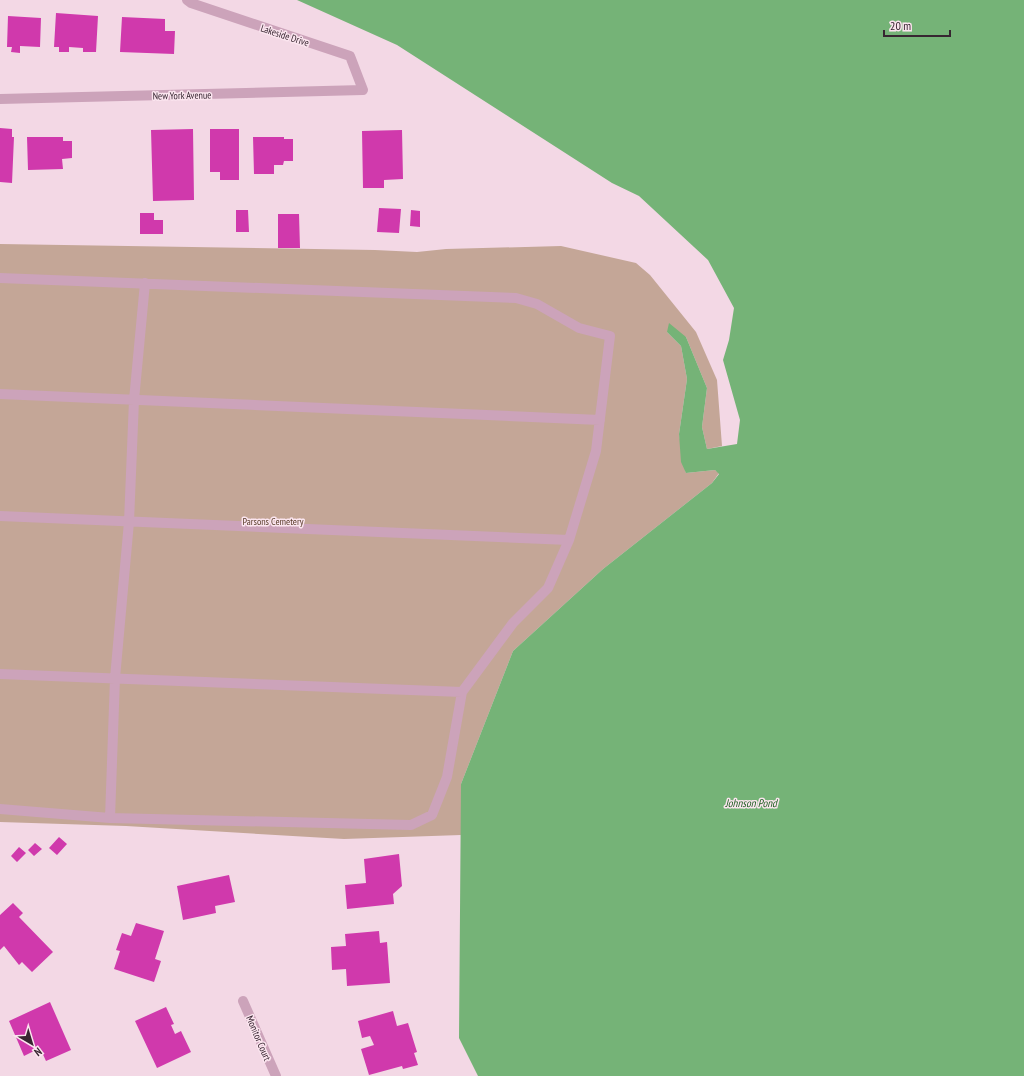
<svg xmlns="http://www.w3.org/2000/svg" width="1024" height="1076" viewBox="0 0 1024 1076" font-family="'PT Sans Narrow',sans-serif">
<rect width="100%" height="100%" fill="#f3d8e5"/>
<!-- green -->
<path fill="#c4a697" d="M 0,244 L 375,250 L 417,252 L 446,249 L 561,246 L 636,263 L 650,275 L 696,332 L 717,380 L 722,446 L 707,449 L 702,427 L 707,388 L 686,337 L 667,332 L 681,346 L 687,379 L 679,434 L 686,473 L 715,470 L 719,473 L 712,483 L 603,569 L 513,651 L 461,784 L 461,835 L 344,839 L 126,826 L 0,822 Z"/>
<!-- water -->
<path fill="#75b377" d="M 297,0 L 1024,0 L 1024,1076 L 478,1076 L 459,1038 L 461,784 L 513,651 L 603,569 L 712,483 L 719,474 L 715,470 L 686,473 L 681,462 L 679,434 L 687,379 L 681,346 L 667,332 L 669,323 L 686,337 L 707,388 L 702,427 L 707,449 L 737,444 L 740,420 L 723,360 L 729,340 L 734,308 L 708,260 L 639,196 L 612,183 L 397,45 Z"/>
<!-- building -->
<path fill="#d039ac" d="M 56,13 L 98,16 L 96,52 L 83,52 L 83,48 L 69,47 L 69,52 L 59,52 L 59,47 L 54,47 Z
M 8,16 L 41,18 L 40,47 L 20,46 L 20,53 L 11,52 L 12,47 L 7,47 Z
M 122,17 L 165,19 L 165,31 L 175,31 L 174,54 L 120,52 Z
M 0,128 L 12,129 L 12,137 L 14,137 L 12,183 L 0,182 Z
M 193,129 L 194,200 L 153,201 L 151,130 Z
M 210,129 L 239,129 L 239,180 L 220,180 L 220,172 L 210,172 Z
M 402,130 L 403,179 L 384,180 L 384,188 L 363,188 L 362,131 Z
M 27,137 L 63,137 L 63,141 L 72,141 L 72,158 L 62,159 L 63,169 L 28,170 Z
M 253,137 L 284,137 L 284,139 L 293,139 L 293,161 L 284,161 L 283,165 L 274,165 L 274,174 L 254,174 Z
M 379,208 L 401,209 L 399,233 L 377,232 Z
M 236,210 L 248,210 L 249,232 L 236,232 Z
M 411,210 L 420,211 L 420,227 L 410,226 Z
M 140,213 L 154,213 L 154,220 L 163,220 L 163,234 L 140,234 Z
M 278,214 L 299,214 L 300,248 L 278,248 Z
M 59,837 L 67,844 L 57,855 L 49,848 Z
M 35,843 L 42,849 L 34,856 L 28,850 Z
M 19,847 L 26,853 L 17,862 L 11,856 Z
M 399,854 L 402,886 L 393,894 L 394,904 L 347,909 L 345,885 L 366,883 L 364,859 Z
M 229,875 L 235,902 L 215,906 L 216,913 L 183,920 L 177,886 Z
M 13,903 L 23,913 L 19,917 L 53,952 L 32,972 L 22,962 L 19,965 L 4,946 L 0,950 L 0,915 Z
M 136,923 L 164,931 L 155,959 L 161,961 L 154,982 L 114,969 L 120,951 L 116,950 L 122,933 L 131,936 Z
M 379,931 L 380,943 L 387,942 L 390,983 L 347,986 L 346,969 L 332,970 L 331,947 L 346,946 L 345,934 Z
M 50,1002 L 71,1050 L 46,1061 L 40,1048 L 24,1056 L 9,1021 Z
M 166,1007 L 174,1024 L 171,1025 L 175,1034 L 181,1031 L 191,1052 L 157,1068 L 135,1021 Z
M 393,1011 L 397,1026 L 408,1023 L 417,1052 L 414,1053 L 418,1065 L 403,1069 L 402,1066 L 369,1075 L 361,1049 L 374,1045 L 370,1036 L 362,1038 L 358,1021 Z"/>
<g fill="none" stroke-linecap="round" stroke-linejoin="round">
<!-- lane -->
<path stroke="#cca3ba" stroke-width="10" d="M 0,278 L 516,298 L 537,304 L 579,328 L 610,336 L 596,451 L 569,540 L 548,588 L 513,623 L 462,692 L 447,777 L 432,815 L 411,825 L 110,818 L 0,809
M 0,394 L 600,420
M 0,516 L 569,540
M 0,674 L 462,692
M 110,818 L 115,678 L 129,522 L 134,400 L 145,283"/>
<!-- street -->
<path stroke="#cca3ba" stroke-width="10" d="M 0,99 L 363,90 L 350,56 L 191,3 L 187,0
M 243,1001 L 276,1076"/>
</g>
<g text-anchor="middle" stroke-width="3" stroke-linejoin="round" paint-order="stroke">
<!-- street labels -->
<g font-size="10" fill="#372631" stroke="#fbe5ef">
<text transform="translate(285 35) rotate(18)" y="4">Lakeside Drive</text>
<text transform="translate(182 95) rotate(-1)" y="4">New York Avenue</text>
<text transform="translate(259 1038) rotate(67)" y="4">Monitor Court</text>
</g>
<!-- park labels -->
<g font-size="10" fill="#573927" stroke="#fbe5ef">
<text x="273" y="525">Parsons Cemetery</text>
</g>
<!-- water labels -->
<g font-size="11" font-style="italic" fill="#185c1c" stroke="#fbe5ef">
<text x="751" y="807">Johnson Pond</text>
</g>
</g>
<!-- north arrow -->
<g transform="translate(32 1044) rotate(142)" stroke="#fbe5ef" stroke-width="3" paint-order="stroke">
<path d="M0-3L7 15L0 10L-7 15Z" fill="#372631"/>
<text y="-6" font-size="11" font-weight="bold" text-anchor="middle" fill="#372631">N</text>
</g>
<!-- scale -->
<path d="M884 30v6h66v-6" fill="none" stroke="#372631" stroke-width="2"/>
<text x="890" y="30" font-size="12" fill="#372631" stroke="#fbe5ef" stroke-width="3" paint-order="stroke">20 m</text>
</svg>
